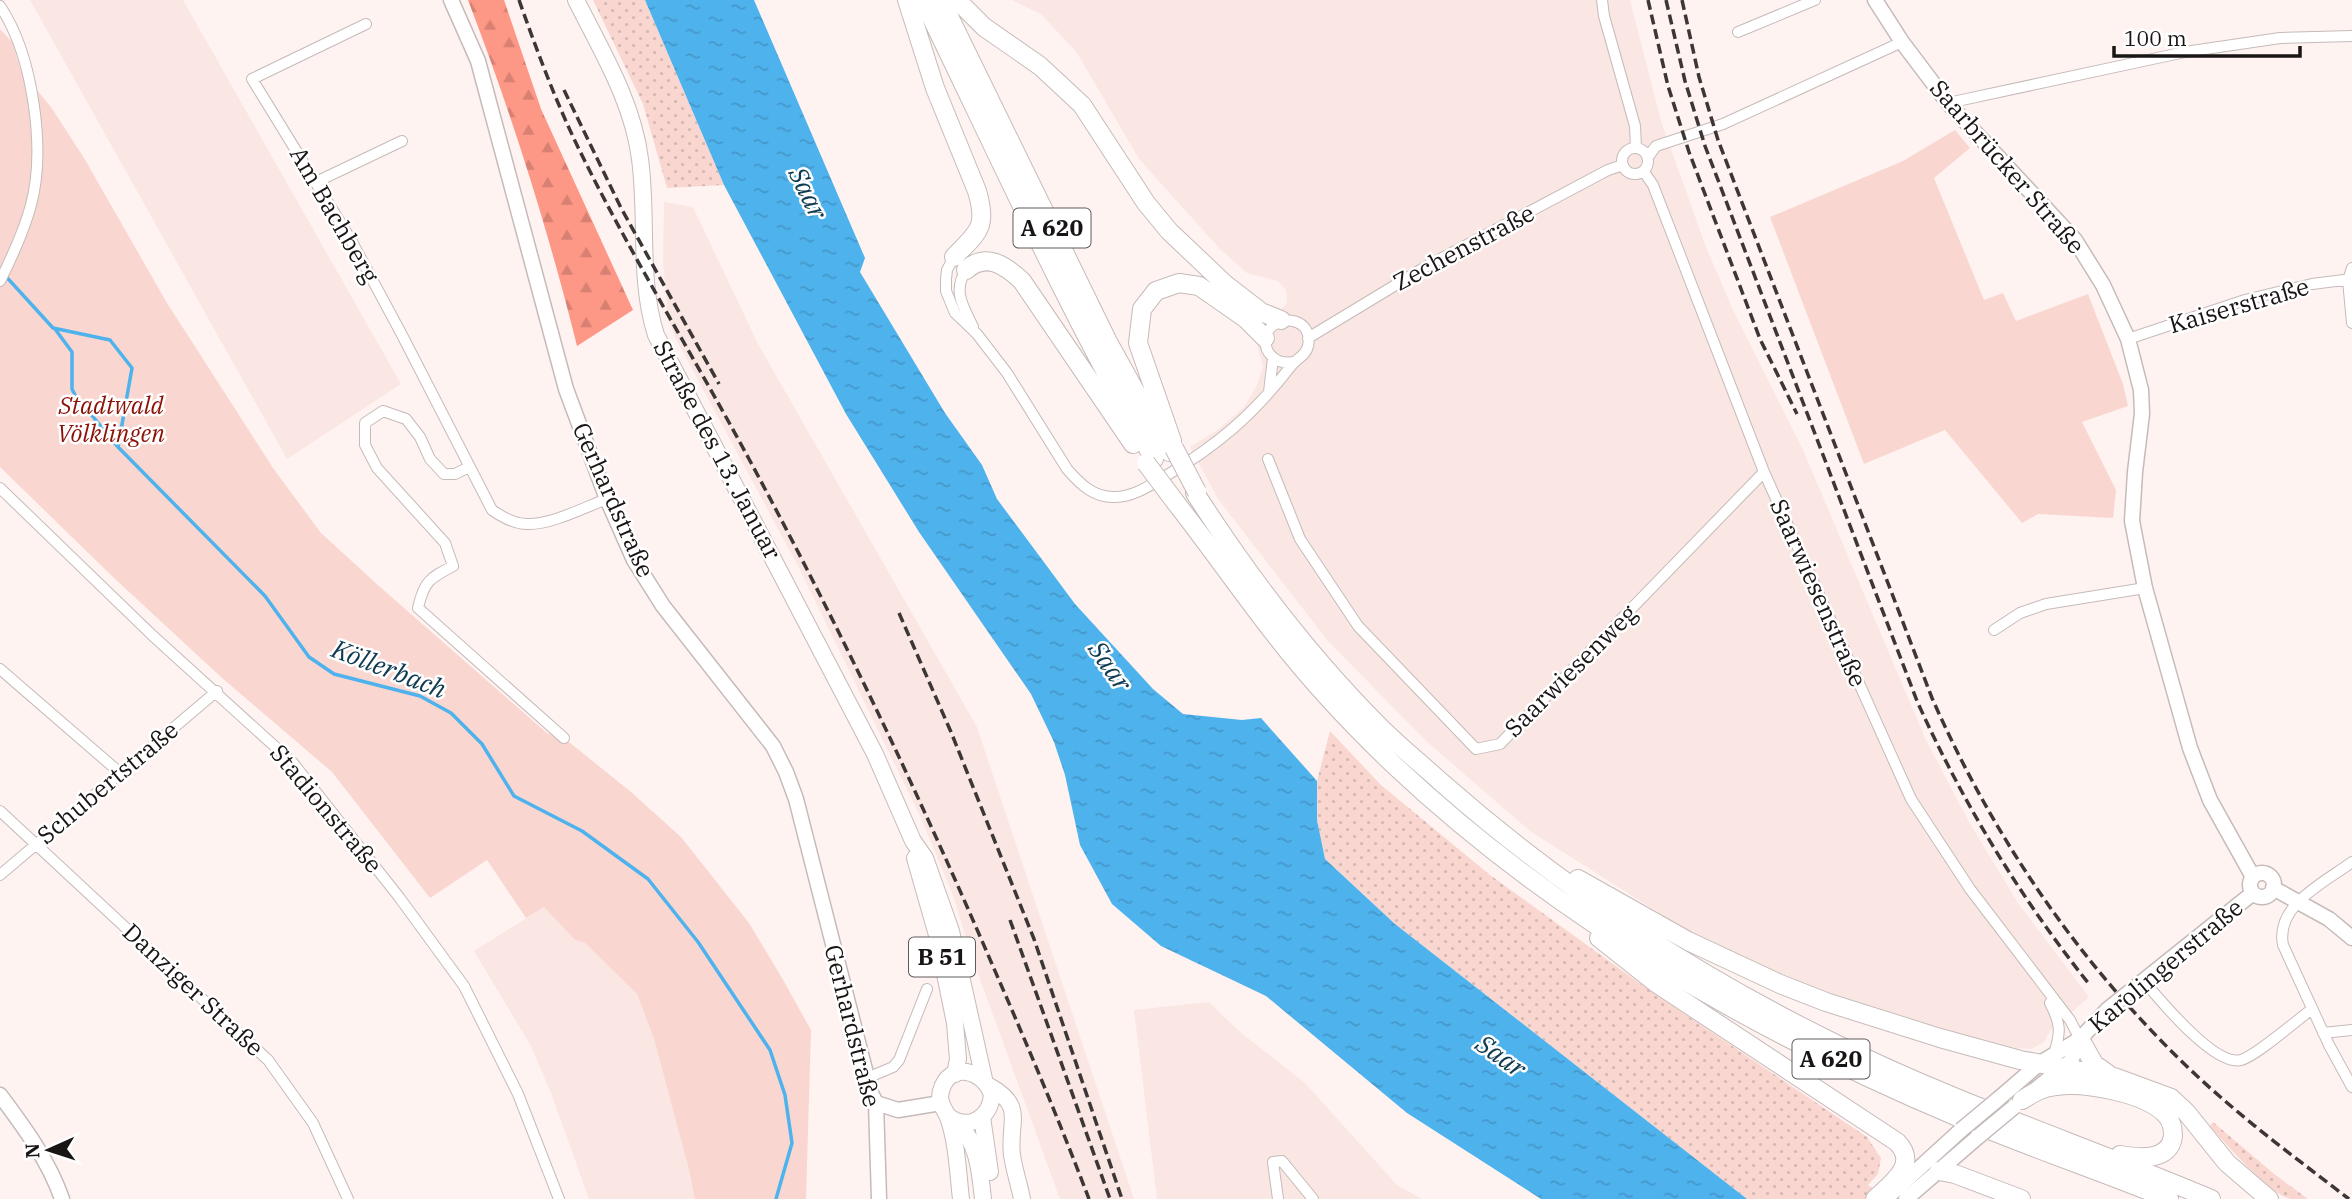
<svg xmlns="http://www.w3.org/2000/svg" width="2352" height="1199" viewBox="0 0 2352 1199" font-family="'IBM Plex Serif',serif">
<defs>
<pattern id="grass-dots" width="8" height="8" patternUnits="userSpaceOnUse" patternTransform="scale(1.75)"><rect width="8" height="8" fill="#f9d7d0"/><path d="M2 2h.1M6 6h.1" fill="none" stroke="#d5b8b2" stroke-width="1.8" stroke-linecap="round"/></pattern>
<pattern id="forest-firs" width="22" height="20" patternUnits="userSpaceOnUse" patternTransform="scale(1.75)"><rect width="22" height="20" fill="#fd9786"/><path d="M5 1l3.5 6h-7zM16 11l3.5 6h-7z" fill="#d88173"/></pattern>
<pattern id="water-ripples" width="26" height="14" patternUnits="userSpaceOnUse" patternTransform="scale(1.75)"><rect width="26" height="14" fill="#4eb2ed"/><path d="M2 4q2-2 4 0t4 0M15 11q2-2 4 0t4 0" fill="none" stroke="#4498ca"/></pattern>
</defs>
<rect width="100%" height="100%" fill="#fff3f1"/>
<!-- built -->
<path fill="#fae6e2" d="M 30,0 L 183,0 L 401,384 L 287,459 Z
M 1012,0 L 1630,0 L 1661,121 L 1706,247 L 1733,310 L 1803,450 L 1926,740 L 1969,822 L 2018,903 L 2089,997 L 2051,1030 L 2044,1042 L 2031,1049 L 2015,1048 L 1942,1028 L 1813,987 L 1750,961 L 1684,929 L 1530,831 L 1426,741 L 1328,641 L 1218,499 L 1190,447 L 1216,431 L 1244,407 L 1257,385 L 1263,366 L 1255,337 L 1287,303 L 1286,290 L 1278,281 L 1247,273 L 1220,249 L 1139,159 L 1077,53 L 1041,14 Z
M 664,202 L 693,207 L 758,344 L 977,727 L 1134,1199 L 1060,1199 L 973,960 L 953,895 L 920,816 L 799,568 L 675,337 L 668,319 L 663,261 Z
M 544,907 L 575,940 L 585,943 L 637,994 L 654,1039 L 688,1166 L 695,1199 L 589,1199 L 551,1093 L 531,1046 L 474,951 Z
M 1209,1002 L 1240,1032 L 1305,1083 L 1397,1185 L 1422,1199 L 1157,1199 L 1134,1010 Z"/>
<!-- grass -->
<path fill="url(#grass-dots)" d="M 593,0 L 645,0 L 724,185 L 667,188 L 643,104 Z
M 1330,731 L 1381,785 L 1490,875 L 1649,990 L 1867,1137 L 1881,1158 L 1878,1174 L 1868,1185 L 1888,1199 L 1747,1199 L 1395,924 L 1325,859 L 1317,820 L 1317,781 Z
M 2213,1122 L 2273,1173 L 2308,1199 C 2303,1199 2296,1199 2291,1199 C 2270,1195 2225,1143 2210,1126 Z"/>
<!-- forest -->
<path fill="url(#forest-firs)" d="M 468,0 L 504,0 L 541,109 L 633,310 L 577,346 C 548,229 511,112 468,0 Z"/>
<!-- park -->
<path fill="#f9d7d0" d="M 0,29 L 12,42 L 21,71 L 51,107 L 84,158 L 167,303 L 273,468 L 321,533 L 379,586 L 547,733 L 564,738 L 631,792 L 681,837 L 749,923 L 782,978 L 811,1030 L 806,1199 L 695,1199 L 688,1166 L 654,1039 L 637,994 L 585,943 L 575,940 L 544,907 L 526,918 L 487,860 L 430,898 L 332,772 L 222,678 L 114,578 L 0,467 Z
M 1955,130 L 1970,148 L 1934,178 L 1984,300 L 2003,293 L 2016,321 L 2088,294 L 2123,384 L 2128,406 L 2082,422 L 2116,490 L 2113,518 L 2038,514 L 2022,523 L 1945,430 L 1864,464 L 1770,217 L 1903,161 Z"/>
<!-- water -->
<path fill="url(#water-ripples)" d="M 645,0 L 754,0 L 865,258 L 860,272 L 945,413 L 982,465 L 997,499 L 1075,604 L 1153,689 L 1183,714 L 1242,720 L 1261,718 L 1317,781 L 1317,820 L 1325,859 L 1395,924 L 1747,1199 L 1541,1199 L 1407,1113 L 1266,996 L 1161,946 L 1112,904 L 1080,845 L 1065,775 L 1054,742 L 1031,694 L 919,532 L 846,414 L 724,185 Z"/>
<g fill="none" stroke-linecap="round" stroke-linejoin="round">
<!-- stream -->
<path stroke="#4eb2ed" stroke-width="3.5" d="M 0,270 L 53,328 L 110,340 L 132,368 L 118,447 L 265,596 L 309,657 L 334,674 L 420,696 L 451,713 L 482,744 L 514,796 L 582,831 L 648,879 L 698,942 L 770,1050 L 785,1095 L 792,1143 L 776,1199
M 55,329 L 72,352 L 72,389 L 79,403 L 90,413 L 117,446"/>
<!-- street casing -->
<g stroke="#c5bbb9" stroke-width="12">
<path id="street" d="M 1602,0 L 1604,16 L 1635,126 L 1636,148
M 0,6 C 33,55 46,149 31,205 C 24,231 12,257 0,281
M 366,24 L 252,79 L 351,240 L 402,335 L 492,510 C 502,517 514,524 527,524 C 551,525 585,507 607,499
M 1738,32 L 1815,0
M 1948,103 L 2185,52 L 2280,38 L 2352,36
M1622 161a13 13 0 1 1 26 0a13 13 0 1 1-26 0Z
M 1648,157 L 1656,146 L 1723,124 L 1902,42
M 1644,172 L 1653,185 L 1764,472 L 1911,799 L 1970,889 L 2070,1020 L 2080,1039
M 316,182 L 402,141
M 954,257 L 947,270 L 946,279 L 946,291 L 955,313 L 977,334 L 1007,373 L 1067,469 C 1080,484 1094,498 1115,497 C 1133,497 1149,486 1164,477 C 1218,445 1253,415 1291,366 C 1297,358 1306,356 1308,346 C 1314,319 1280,312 1267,332 C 1261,351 1274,365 1294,362
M 2352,268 L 2348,280 L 2352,323
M 966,270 C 952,292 964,307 973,327
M 1308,338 L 1427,266 L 1608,170 L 1623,165
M 2128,339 L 2245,300 L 2312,284 L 2352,279
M 1269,392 L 1273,358
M 1268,459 L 1300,539 L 1358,626 L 1476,749 L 1500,744 L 1764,472
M 469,467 L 455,474 L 444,474 L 430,459 L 420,437 L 406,419 L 383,411 L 365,423 L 365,445 L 377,468 L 445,543 L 453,566 C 430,578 424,581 418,608 L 564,738
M 0,488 L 152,635 L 293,763 L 399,897 L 464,986 L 518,1094 L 559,1199
M 1994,630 L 2020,613 L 2046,604 L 2145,588
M 0,669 L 119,772
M 0,811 L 268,1060 L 313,1123 L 348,1199
M 2352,862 C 2324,883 2275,905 2283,945 L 2329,1045 L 2352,1087
M 0,875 L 217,691
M 2143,980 C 2159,999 2215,1067 2241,1060 C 2256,1056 2297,1020 2312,1009
M 2050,1003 C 2061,1024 2061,1032 2054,1054
M 2323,1033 L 2352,1030
M 867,1078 L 893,1067 L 899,1060 L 927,989
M 1278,1199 L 1273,1162 L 1282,1161 L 1313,1199"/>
</g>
<!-- secondary casing -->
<g stroke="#c5bbb9" stroke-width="17">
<path id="secondary" d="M 451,0 L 478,61 L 566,389 L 607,499 L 634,560 L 663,606 L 773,746 L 786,772 L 796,799 L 871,1093 L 876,1103 L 879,1199
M 1875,0 L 1902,42 L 1948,103 L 2075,240 L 2103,285 L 2128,339 L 2141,390 L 2142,414 L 2135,472 L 2132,521 L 2145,588 L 2190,748 L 2210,800 L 2253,877
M2250 885a12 12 0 1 1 24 0a12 12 0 1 1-24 0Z
M 2273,888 L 2329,919 L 2352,938
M 2036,1089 L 2071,1061 L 2080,1039
M 0,1095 C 24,1127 49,1161 62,1199
M 1997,1100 L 2040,1063 L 2080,1039 L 2107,1010 L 2253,893
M 876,1103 L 898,1110 L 941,1103
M 1892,1193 L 1961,1130
M 1906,1199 L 1979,1136"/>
</g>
<!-- primary casing -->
<g stroke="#c5bbb9" stroke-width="18">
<path id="primary" d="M 576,0 C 601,50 633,102 640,159 C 648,217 638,279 656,335 L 875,754 L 913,841 L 925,858 L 951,931 L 984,1079
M 915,858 L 937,935 L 955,1023 L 958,1059 L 955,1074
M 989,1086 C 1026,1106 1008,1122 1012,1155 C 1014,1169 1019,1184 1022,1199
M 947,1115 C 967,1132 990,1119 992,1095 C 984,1069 949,1061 941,1091 C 938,1102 944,1108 948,1117 C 957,1142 958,1173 961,1199
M 982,1117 L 990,1172
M 957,1122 C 978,1143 980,1171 983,1199"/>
</g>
<!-- highway casing -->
<g stroke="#c5bbb9" stroke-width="20">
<path id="highway" d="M 907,0 L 935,88 L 977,191 C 988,228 978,232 954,257
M 923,0 C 998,154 1068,311 1154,459
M 941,0 L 1107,340 L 1169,452
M 957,0 L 984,27 L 1040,66 L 1082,105 L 1146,203 L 1169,231 L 1226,285 L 1261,312 L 1281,320
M 966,270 C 986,252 1005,265 1022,281 L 1133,444
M 1172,441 L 1138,343 L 1142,309 L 1156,291 L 1179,283 L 1199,286 L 1245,318 L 1265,338
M 1195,493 C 1249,577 1309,656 1379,726 C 1399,746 1420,763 1441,782 C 1560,887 1693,974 1836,1044 C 1957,1104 2086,1146 2211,1199
M 1176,503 C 1209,545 1240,590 1273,632 C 1309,679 1351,724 1394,765 C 1555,917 1757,1033 1960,1118 C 2029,1147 2100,1171 2169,1199
M 1578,879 L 1688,941 L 1780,984 L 1826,1002 L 1940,1038 L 2020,1060 L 2114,1077 L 2171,1098 L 2186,1112 L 2227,1163 L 2269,1199
M 1599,938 L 1656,983 L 1897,1142 C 1919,1165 1892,1183 1875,1199
M 2080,1039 L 2094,1064 L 2108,1074
M 2022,1100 C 2033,1093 2043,1087 2056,1086 C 2085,1082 2148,1093 2167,1116 C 2172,1122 2173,1129 2173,1136 C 2170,1162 2138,1158 2120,1155
M 1939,1171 L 1955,1174 L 2021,1199"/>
</g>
<!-- street -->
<use href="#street" stroke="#fff" stroke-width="10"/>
<!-- secondary -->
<use href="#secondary" stroke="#fff" stroke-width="14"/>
<!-- primary -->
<use href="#primary" stroke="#fff" stroke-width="16"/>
<!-- highway -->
<use href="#highway" stroke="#fff" stroke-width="18"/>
<!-- rail -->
<path stroke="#3c3736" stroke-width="3.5" stroke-dasharray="10 5" stroke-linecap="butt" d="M 519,0 C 536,48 554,97 576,143 C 628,251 692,353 749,459 C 838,624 918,792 992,964 C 1026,1042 1059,1120 1089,1199
M 1648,0 L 1668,86 L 1689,152 L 1760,339 L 1797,414
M 1666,0 L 1685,81 L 1705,146 L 1917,701 C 1963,803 2019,896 2089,984
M 1682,0 L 1699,77 L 1718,140 L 1932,698 C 1995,841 2082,968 2196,1075 C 2244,1120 2297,1159 2349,1199
M 564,90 L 621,208 L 719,384
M 899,613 L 951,732 L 1034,939 L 1122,1199
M 1010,920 L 1110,1199"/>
<!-- secondary-bridge casing -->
<g stroke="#c5bbb9" stroke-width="17" stroke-linecap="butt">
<path id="secondary-bridge" d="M 1961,1130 L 1997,1100
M 1979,1136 L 2014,1107"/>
</g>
<!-- highway-bridge casing -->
<g stroke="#c5bbb9" stroke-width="20" stroke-linecap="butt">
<path id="highway-bridge" d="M 1174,448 L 1197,492
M 1146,463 L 1176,503"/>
</g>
<!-- secondary-bridge -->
<use href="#secondary-bridge" stroke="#fff" stroke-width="14"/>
<!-- highway-bridge -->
<use href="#highway-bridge" stroke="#fff" stroke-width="18"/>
</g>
<g text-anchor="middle" stroke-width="5" stroke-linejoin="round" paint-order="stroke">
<!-- shield labels -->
<g fill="#fff" stroke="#5e5b5a" stroke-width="2">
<rect x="1013.5" y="208.5" width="77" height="39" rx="5"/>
<rect x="909" y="937.5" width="66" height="39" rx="5"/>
<rect x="1792.5" y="1039.5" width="77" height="39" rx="5"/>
</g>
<g font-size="23" font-weight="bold" fill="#191514">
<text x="1052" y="236">A 620</text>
<text x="942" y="965">B 51</text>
<text x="1831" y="1067">A 620</text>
</g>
<!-- street labels -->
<g font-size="24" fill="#191514" stroke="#fff">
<text transform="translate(2007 167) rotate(49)" y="8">Saarbrücker Straße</text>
<text transform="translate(334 215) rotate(60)" y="8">Am Bachberg</text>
<text transform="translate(1464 248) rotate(-28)" y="8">Zechenstraße</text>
<text transform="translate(2239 306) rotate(-16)" y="8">Kaiserstraße</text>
<text transform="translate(717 450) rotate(62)" y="8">Straße des 13. Januar</text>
<text transform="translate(613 500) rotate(66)" y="8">Gerhardstraße</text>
<text transform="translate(1818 593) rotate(66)" y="8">Saarwiesenstraße</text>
<text transform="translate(1571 671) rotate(-45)" y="8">Saarwiesenweg</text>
<text transform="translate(108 783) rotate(-40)" y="8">Schubertstraße</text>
<text transform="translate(326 809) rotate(50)" y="8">Stadionstraße</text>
<text transform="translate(2166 966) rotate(-40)" y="8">Karolingerstraße</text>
<text transform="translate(193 990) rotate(43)" y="8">Danziger Straße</text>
<text transform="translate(852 1026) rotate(76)" y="8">Gerhardstraße</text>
</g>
<!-- park labels -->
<g font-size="24" font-style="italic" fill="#8b1207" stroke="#fff">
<text x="111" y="414">Stadtwald<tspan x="111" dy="28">Völklingen</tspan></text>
</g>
<!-- water labels -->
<g font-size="26" font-style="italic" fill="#0f3a52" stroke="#fff">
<text transform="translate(808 193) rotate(64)" y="9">Saar</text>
<text transform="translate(1110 666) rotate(55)" y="9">Saar</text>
<text transform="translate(389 669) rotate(21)" y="9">Köllerbach</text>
<text transform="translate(1501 1056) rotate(35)" y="9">Saar</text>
</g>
</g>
<!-- north arrow -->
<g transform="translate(49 1150) rotate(267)" stroke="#ffffff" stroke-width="5" paint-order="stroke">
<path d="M0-5L12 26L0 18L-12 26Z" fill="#191514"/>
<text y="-10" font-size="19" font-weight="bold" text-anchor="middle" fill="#191514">N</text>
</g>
<!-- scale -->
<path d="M2114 46v10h186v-10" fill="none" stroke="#191514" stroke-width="3.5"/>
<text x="2124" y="46" font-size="21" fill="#191514" stroke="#ffffff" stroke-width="5" paint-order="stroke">100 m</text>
</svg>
